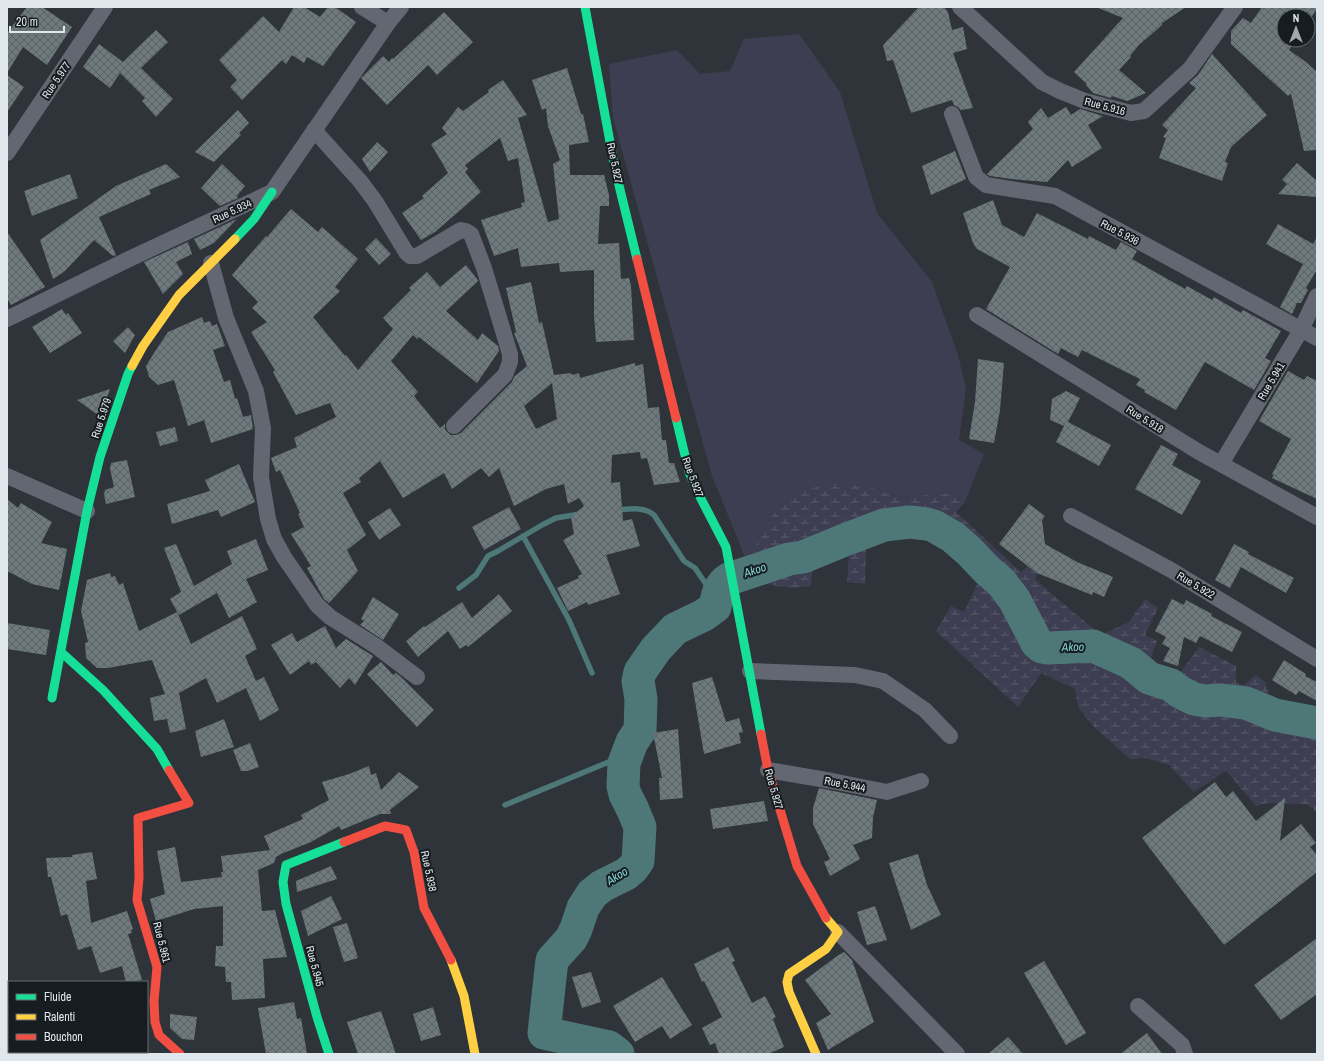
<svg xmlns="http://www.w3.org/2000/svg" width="1324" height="1061" viewBox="0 0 1324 1061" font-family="'Archivo Narrow',sans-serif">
<defs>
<pattern id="wetland-marsh" width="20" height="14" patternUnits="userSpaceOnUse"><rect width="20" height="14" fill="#3e3e52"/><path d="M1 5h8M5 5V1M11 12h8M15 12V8" fill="none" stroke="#5a5a6b"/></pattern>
<pattern id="building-cross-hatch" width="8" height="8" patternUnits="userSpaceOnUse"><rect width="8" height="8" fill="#6e797e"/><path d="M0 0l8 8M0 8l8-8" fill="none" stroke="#5b6265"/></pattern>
</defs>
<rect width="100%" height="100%" fill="#2e3439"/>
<!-- grass -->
<path fill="#3e3e52" d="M 799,34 L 840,92 L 877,213 L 932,282 L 958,355 L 966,388 L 959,440 L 984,454 L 965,502 L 954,493 L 898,497 L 865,485 L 755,548 L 747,562 L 712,476 L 613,118 L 609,64 L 677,50 L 700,74 L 730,71 L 744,39 Z"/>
<!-- wetland -->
<path fill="url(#wetland-marsh)" d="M 825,484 L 865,485 L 898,497 L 954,493 L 965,502 L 956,512 L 1021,572 L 1032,562 L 1040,569 L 1035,579 L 1054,596 L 1101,635 L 1129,622 L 1145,599 L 1158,608 L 1145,635 L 1157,641 L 1150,661 L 1180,673 L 1199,647 L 1236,666 L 1236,683 L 1244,685 L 1256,675 L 1265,682 L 1269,694 L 1293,708 L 1317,713 L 1317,812 L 1307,804 L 1267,803 L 1256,806 L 1226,771 L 1194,792 L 1169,765 L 1145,758 L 1130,759 L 1093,726 L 1078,707 L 1075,689 L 1041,673 L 1018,707 L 936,631 L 951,606 L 964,612 L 982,574 L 944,551 L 944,536 L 905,530 L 866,543 L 865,584 L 847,582 L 849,556 L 813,561 L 811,586 L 790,588 L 767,584 L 757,578 L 747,562 L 773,514 L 802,492 Z"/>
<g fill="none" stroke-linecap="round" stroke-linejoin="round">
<!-- stream -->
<path stroke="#4e7778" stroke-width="5.5" d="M 616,510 C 629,509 644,506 654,515 L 684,561 L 695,568 L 710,590 L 715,594 L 718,593
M 523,536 L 569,620 L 592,673
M 459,588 L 476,575 L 488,556 L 498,551 L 542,525 L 556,518 L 580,514
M 505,805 L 628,754"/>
<!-- river -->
<path stroke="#4e7778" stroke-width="33" d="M 618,1054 L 609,1047 L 544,1033 L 552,960 L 571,939 L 576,929 L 583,908 L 592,894 L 602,886 L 626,874 L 633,868 L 638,861 L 640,827 L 633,810 L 625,794 L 623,786 L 624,763 L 632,742 L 640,730 L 641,699 L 638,681 L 640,672 L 656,649 L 675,629 L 704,615 L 715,607 C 717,596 719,585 729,579 L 789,559 L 803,557 L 847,539 L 884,525 L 910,522 L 927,524 L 934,526 L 953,537 L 969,551 L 987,570 L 1001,582 L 1014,599 L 1037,643 L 1042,647 L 1048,648 L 1093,646 L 1131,663 L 1149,678 L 1171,685 L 1180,692 L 1194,699 L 1205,701 L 1220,700 L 1246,703 L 1275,715 L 1317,723"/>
</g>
<!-- building -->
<path fill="url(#building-cross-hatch)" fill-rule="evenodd" d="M 27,7 L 42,7 L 72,27 L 47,65 L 23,47 L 7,73 L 7,33 Z
M 294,7 L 304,7 L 320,17 L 328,7 L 335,7 L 356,22 L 323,66 L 307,57 L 304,63 L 292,55 L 286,64 L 282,60 L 242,100 L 230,87 L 237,80 L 219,60 L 263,16 L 279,32 Z
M 919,7 L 944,7 L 948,12 L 952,30 L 963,27 L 967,49 L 953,53 L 973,108 L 961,110 L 958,107 L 954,105 L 952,100 L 911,113 L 893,60 L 887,61 L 883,45 Z
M 1096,7 L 1186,7 L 1162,23 L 1162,25 L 1139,45 L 1130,56 L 1131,57 L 1119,70 L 1146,93 L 1127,101 L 1112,96 L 1111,98 L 1093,93 L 1086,85 L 1087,84 L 1074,72 L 1123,18 Z
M 1262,7 L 1317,7 L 1317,9 L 1308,22 L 1308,16 L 1284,16 L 1284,40 L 1295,40 L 1289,50 L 1306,62 L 1317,72 L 1317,150 L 1304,151 L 1291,94 L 1288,96 L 1231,44 L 1231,31 L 1243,18 L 1251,23 Z
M 444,12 L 473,42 L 437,75 L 428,65 L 387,105 L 361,78 L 383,56 L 389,62 L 392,58 L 393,59 Z
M 156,30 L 168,42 L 141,68 L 173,99 L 156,117 L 142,101 L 145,98 L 120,73 L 110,88 L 83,67 L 99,44 L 123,62 Z
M 1212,54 L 1267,115 L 1231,147 L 1225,162 L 1228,163 L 1222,181 L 1159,158 L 1166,138 L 1163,137 L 1168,130 L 1162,125 L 1196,88 L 1189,83 L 1198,75 Z
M 567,68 L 581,114 L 583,114 L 589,142 L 569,145 L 570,175 L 604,175 L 609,195 L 609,206 L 600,206 L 598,244 L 619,243 L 621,279 L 629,278 L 631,286 L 634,340 L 596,342 L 594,315 L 594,270 L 560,272 L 559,263 L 521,267 L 518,248 L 494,256 L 481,220 L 522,207 L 521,203 L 525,202 L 518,158 L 508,161 L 500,138 L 465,165 L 468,169 L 465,172 L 481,192 L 435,232 L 421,240 L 402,213 L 424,198 L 422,196 L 448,173 L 431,144 L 447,134 L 442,128 L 458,107 L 463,111 L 489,92 L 488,90 L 503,80 L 527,115 L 518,118 L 548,222 L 559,219 L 553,164 L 560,160 L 548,126 L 546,108 L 542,110 L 532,80 Z
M 7,75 L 24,87 L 7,112 Z
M 1066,107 L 1071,115 L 1080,109 L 1103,116 L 1088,125 L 1102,148 L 1072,167 L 1068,160 L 1047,182 L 1011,179 L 990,176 L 987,174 L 1033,129 L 1028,122 L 1041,108 L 1048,118 Z
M 238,110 L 249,123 L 239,133 L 241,135 L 214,162 L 195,152 Z
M 377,142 L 388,152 L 370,172 L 362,159 Z
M 955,151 L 966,179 L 931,195 L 922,166 Z
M 1297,163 L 1317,181 L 1317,197 L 1278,194 L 1287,184 L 1282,180 Z
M 166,164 L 180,177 L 149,190 L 151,194 L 99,217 L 116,255 L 113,256 L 94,240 L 65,271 L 53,279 L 40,240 L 116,186 Z
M 222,164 L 245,186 L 237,196 L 238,198 L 220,206 L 201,188 Z
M 70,174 L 78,198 L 32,216 L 24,191 Z
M 993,200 L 1002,225 L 1024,237 L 1037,213 L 1088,239 L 1089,236 L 1116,250 L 1121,242 L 1137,251 L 1132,259 L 1185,289 L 1187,286 L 1212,300 L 1214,297 L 1241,313 L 1243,310 L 1281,331 L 1265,358 L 1271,361 L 1254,390 L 1205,362 L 1176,410 L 1144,392 L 1145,390 L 1136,385 L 1140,379 L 1082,350 L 1078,357 L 1061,348 L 1058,354 L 986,309 L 1010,267 L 977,249 L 973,243 L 963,213 Z
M 291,209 L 318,232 L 322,227 L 358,259 L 335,287 L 340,291 L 313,317 L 345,356 L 346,355 L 358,370 L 393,329 L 383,318 L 411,290 L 409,288 L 427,272 L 440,287 L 466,265 L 477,279 L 478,281 L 446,311 L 478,340 L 482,333 L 498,346 L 499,351 L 477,383 L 419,337 L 417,339 L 413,335 L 391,361 L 418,392 L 414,396 L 440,428 L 445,424 L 445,429 L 447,432 L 451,435 L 456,435 L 461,433 L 512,382 L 514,377 L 527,366 L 514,333 L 516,332 L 506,288 L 531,282 L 539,323 L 542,322 L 554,375 L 571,373 L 572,375 L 579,373 L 580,378 L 635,363 L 635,366 L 643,364 L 648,408 L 659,407 L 662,440 L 666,440 L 669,463 L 674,463 L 680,482 L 654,485 L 647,458 L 641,459 L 640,452 L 612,455 L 611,483 L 620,482 L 623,521 L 632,519 L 640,546 L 606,555 L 620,594 L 588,605 L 587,602 L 568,611 L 557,588 L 579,578 L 578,576 L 582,574 L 563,540 L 574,534 L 571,517 L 584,506 L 579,498 L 568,504 L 564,484 L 546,489 L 514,506 L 499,468 L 489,477 L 481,468 L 452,489 L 444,473 L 403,498 L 380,461 L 359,478 L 361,482 L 343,493 L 366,535 L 347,550 L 358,571 L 329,603 L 324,599 L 307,568 L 311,566 L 291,534 L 304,527 L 298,514 L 300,513 L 280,470 L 276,472 L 271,458 L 297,447 L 294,438 L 336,417 L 330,403 L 296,415 L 273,372 L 275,370 L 251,332 L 267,322 L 252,308 L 258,302 L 232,275 L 266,236 L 267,237 ZM 552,383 L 557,419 L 536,429 L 524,406 Z
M 237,219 L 214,243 L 200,250 L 194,239 Z
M 1278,224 L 1313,244 L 1317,237 L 1317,271 L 1316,271 L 1306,288 L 1308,290 L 1301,303 L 1297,303 L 1292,314 L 1280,307 L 1303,264 L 1266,244 Z
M 7,232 L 44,285 L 45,287 L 11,305 L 7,298 Z
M 376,238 L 391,254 L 379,265 L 365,249 Z
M 188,242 L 192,254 L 176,262 L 183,274 L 163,294 L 144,262 Z
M 62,309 L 66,315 L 68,313 L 82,333 L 50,353 L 32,327 Z
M 202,317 L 204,323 L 210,321 L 212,326 L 217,324 L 225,346 L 213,350 L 224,382 L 230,380 L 235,399 L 237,398 L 243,417 L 251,415 L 253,429 L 211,443 L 204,420 L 188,426 L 174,380 L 158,385 L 149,377 L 146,366 L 154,353 L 168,332 Z
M 128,327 L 135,335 L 125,353 L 113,341 Z
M 978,359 L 1004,363 L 1000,410 L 994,443 L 969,439 L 975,402 Z
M 1288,371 L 1304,380 L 1307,376 L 1317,381 L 1317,499 L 1272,478 L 1274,475 L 1272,474 L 1291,439 L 1259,421 Z
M 110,389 L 104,406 L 98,415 L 77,400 Z
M 1066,391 L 1080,398 L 1068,422 L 1111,445 L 1099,466 L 1056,442 L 1064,426 L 1050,420 L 1052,399 Z
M 175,427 L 178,441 L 160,446 L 156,432 Z
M 1161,445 L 1178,454 L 1172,465 L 1201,481 L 1182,515 L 1135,489 Z
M 127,460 L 135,497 L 106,504 L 104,495 L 105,490 L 114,487 L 110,469 L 111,463 Z
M 239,464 L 255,502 L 221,517 L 218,510 L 172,524 L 167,504 L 210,491 L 205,480 Z
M 7,499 L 18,508 L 21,503 L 52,522 L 41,543 L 67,549 L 59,590 L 32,584 L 7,571 Z
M 1029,504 L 1045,516 L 1042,520 L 1045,544 L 1077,562 L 1113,577 L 1104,597 L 1093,592 L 1092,595 L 1037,573 L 999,544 Z
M 509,507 L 521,529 L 484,550 L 472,527 Z
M 390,508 L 401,525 L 379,540 L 368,522 Z
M 256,539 L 268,570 L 246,579 L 257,602 L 229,618 L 217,593 L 179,615 L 170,599 L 181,592 L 164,548 L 176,544 L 194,586 L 232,564 L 227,551 Z
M 1234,544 L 1249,552 L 1248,554 L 1294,578 L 1286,593 L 1241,567 L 1230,588 L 1215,580 Z
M 110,573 L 111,577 L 115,576 L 119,585 L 123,583 L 139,631 L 177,612 L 191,644 L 242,616 L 257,649 L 245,656 L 256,681 L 264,677 L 279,710 L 260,721 L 246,688 L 217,703 L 206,678 L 179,693 L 186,729 L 170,733 L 167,719 L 154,721 L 150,698 L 165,694 L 152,660 L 108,668 L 97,668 L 86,658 L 85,643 L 88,642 L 81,611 L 87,580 Z
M 499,594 L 512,611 L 468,647 L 466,645 L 460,649 L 448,631 L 418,657 L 406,641 L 424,626 L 425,627 L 462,602 L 472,618 Z
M 373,597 L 399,614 L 383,640 L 360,625 L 364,621 L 361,619 Z
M 1172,599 L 1184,605 L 1186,600 L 1212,614 L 1211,616 L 1242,632 L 1232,652 L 1200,636 L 1196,643 L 1184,637 L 1178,666 L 1163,661 L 1170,648 L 1162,644 L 1166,637 L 1155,631 Z
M 7,623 L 50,630 L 46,655 L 7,649 Z
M 325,626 L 336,648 L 346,639 L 373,656 L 355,685 L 349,678 L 340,688 L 316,662 L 311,665 L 309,661 L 290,675 L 271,645 L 292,633 L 297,642 Z
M 1284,660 L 1306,674 L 1305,676 L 1317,682 L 1317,701 L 1299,691 L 1296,695 L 1272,680 Z
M 381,662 L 393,675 L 396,673 L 401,677 L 434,710 L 417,727 L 367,674 Z
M 712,677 L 726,722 L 739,718 L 743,732 L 739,733 L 741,743 L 704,754 L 692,683 Z
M 224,719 L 234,747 L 201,757 L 195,731 Z
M 678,729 L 683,798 L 660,800 L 659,778 L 662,778 L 653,733 Z
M 250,743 L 259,767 L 247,771 L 241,771 L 233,750 Z
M 369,766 L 371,775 L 376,773 L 381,790 L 399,772 L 419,787 L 390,810 L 391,814 L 380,814 L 341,830 L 339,826 L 311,842 L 281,854 L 276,857 L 274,863 L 258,870 L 262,911 L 275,910 L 287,957 L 263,959 L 265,998 L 232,1000 L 231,982 L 226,982 L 225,967 L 215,966 L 216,946 L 223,946 L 223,906 L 194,909 L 156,921 L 150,899 L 165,894 L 157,851 L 175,847 L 181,882 L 222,877 L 221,872 L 223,872 L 221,856 L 270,850 L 264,836 L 303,819 L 301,815 L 329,800 L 322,782 L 349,774 Z
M 1215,782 L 1226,797 L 1233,791 L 1256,821 L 1285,798 L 1280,841 L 1301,824 L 1316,843 L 1310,847 L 1317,855 L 1317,872 L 1224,945 L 1142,838 Z
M 819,788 L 877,800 L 873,817 L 872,838 L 853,845 L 860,859 L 830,876 L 824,862 L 830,859 L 813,824 L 813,808 Z
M 764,801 L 768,821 L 713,829 L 710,809 Z
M 92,852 L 97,879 L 86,881 L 91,923 L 127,911 L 133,929 L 131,930 L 132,933 L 128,934 L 142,980 L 126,982 L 122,966 L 100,973 L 91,946 L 78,950 L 67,914 L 61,916 L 51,877 L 48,877 L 46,858 L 72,857 L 72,855 Z
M 918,854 L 927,885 L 941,915 L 911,930 L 889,863 Z
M 331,866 L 337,879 L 297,892 L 296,881 Z
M 331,896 L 342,919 L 308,936 L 301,911 Z
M 875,906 L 887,940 L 867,945 L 857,912 Z
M 347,923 L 358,958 L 344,962 L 333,927 Z
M 1317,938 L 1317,994 L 1281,1020 L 1254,985 Z
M 728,947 L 735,961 L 732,962 L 752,1003 L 765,996 L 776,1017 L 773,1019 L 784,1047 L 768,1054 L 719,1054 L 715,1043 L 710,1045 L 702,1028 L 722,1017 L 704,981 L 702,982 L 694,964 Z
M 844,952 L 852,960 L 874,1022 L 828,1050 L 816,1023 L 831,1014 L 805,980 L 837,956 Z
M 1044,961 L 1086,1033 L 1066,1045 L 1024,973 Z
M 591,972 L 601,1002 L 582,1008 L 572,977 Z
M 662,977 L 692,1025 L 670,1039 L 662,1026 L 635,1042 L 613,1006 Z
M 294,1002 L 297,1019 L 301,1018 L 307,1054 L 266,1054 L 258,1008 Z
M 433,1007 L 441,1035 L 421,1041 L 413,1014 Z
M 381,1011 L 396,1054 L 358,1054 L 347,1022 Z
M 170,1014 L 197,1017 L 194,1040 L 182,1039 L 170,1028 Z
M 1147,1033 L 1162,1054 L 1120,1054 Z
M 1008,1037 L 1023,1054 L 988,1054 Z"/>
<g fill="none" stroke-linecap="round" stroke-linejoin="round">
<!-- street -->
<path stroke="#626771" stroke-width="16" d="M 362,7 L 388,23 L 401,7
M 960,7 L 1042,82 L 1060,91 L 1085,101 L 1131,113 L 1144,111 L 1190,69 L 1235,7
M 952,114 L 976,177 L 986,185 L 1055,196 L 1317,338
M 314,130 L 360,181 L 375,201 L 406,252 L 410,256 L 417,256 L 461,230 L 466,231 L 471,234 L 484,268 L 510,354 L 510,362 L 505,375 L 454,426
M 7,153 L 105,7
M 211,263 L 226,318 L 256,391 L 263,428 L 261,477 L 268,519 L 274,539 L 284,557 L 317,605 L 330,617 L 376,646 L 417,677
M 977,315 L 1199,452 L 1317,517
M 7,319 L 127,260 L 272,192 L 388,23
M 1221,464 L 1301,330 L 1317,296
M 7,476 L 87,511
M 1071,516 L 1171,570 L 1317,659
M 750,671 L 855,675 L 883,681 L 925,710 L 950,736
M 768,770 L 832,781 L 887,792 L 921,781
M 838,932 L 957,1054
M 1138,1006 L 1182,1045 L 1185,1054
M 7,1007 L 9,1006"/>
<!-- fast -->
<path stroke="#16e098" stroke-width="9" d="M 585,7 L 615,169 L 637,259
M 235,239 L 254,219 L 272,192
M 676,418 L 689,472 L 697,491 L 726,547 L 761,734
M 61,652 L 103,690 L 157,749 L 169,770
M 52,698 L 87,511 L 100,457 L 128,374 L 132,366
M 329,1054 L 317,1017 L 286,904 L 283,882 L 286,865 L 344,842"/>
<!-- slow -->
<path stroke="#ffcf43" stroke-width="9" d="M 132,366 L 143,346 L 179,295 L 235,239
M 451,960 L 464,996 L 475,1054
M 816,1054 L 789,992 L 787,982 L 789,974 L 826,949 L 838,932 L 826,918"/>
<!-- jam -->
<path stroke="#f24e42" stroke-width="9" d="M 637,259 L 676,418
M 761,734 L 768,770 L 797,866 L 826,918
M 169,770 L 189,803 L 138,818 L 139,878 L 137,900 L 157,967 L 154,1001 L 155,1022 L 159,1035 L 180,1054
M 344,842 L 385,826 L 406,830 L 414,852 L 424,908 L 451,960"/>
</g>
<g text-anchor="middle" stroke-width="4" stroke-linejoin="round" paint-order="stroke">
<!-- street labels -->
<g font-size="11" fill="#e0e8ed" stroke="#161c1f">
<text transform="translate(56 80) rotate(-56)" y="4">Rue 5.977</text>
<text transform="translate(1105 106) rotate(15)" y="4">Rue 5.916</text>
<text transform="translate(615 163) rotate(78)" y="4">Rue 5.927</text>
<text transform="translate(232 211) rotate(-25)" y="4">Rue 5.934</text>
<text transform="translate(1120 232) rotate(28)" y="4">Rue 5.936</text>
<text transform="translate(1271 381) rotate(-59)" y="4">Rue 5.941</text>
<text transform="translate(101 418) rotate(-72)" y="4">Rue 5.979</text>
<text transform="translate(1145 419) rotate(32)" y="4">Rue 5.918</text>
<text transform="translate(693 477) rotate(70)" y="4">Rue 5.927</text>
<text transform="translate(1196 585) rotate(31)" y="4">Rue 5.922</text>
<text transform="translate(845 784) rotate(11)" y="4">Rue 5.944</text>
<text transform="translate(774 789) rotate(74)" y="4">Rue 5.927</text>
<text transform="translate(429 871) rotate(78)" y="4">Rue 5.938</text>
<text transform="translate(162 942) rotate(76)" y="4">Rue 5.961</text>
<text transform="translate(315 966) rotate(75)" y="4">Rue 5.945</text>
</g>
<!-- water labels -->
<g font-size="12" font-style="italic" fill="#86d7d6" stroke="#161c1f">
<text transform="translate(755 570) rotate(-18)" y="4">Akoo</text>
<text transform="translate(1073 647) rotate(-1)" y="4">Akoo</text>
<text transform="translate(617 876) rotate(-31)" y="4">Akoo</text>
</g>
</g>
<!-- border -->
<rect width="1324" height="1061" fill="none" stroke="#e0e8ed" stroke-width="16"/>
<!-- legend -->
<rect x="8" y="981" width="140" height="72" fill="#161c1f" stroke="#676e71"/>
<rect x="16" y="994" width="20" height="6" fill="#16e098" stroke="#676e71"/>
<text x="44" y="1001" font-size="12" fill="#e0e8ed">Fluide</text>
<rect x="16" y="1014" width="20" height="6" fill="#ffcf43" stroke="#676e71"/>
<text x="44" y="1021" font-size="12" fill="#e0e8ed">Ralenti</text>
<rect x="16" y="1034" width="20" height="6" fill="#f24e42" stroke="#676e71"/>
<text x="44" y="1041" font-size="12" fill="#e0e8ed">Bouchon</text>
<!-- north arrow -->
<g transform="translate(1296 28)"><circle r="19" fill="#161c1f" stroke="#676e71"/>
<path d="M0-3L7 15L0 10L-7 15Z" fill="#a2a9ae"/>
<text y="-6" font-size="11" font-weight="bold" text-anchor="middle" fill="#e0e8ed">N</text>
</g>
<!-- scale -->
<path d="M10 26v6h54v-6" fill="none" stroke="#e0e8ed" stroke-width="2"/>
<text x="16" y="26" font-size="12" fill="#e0e8ed" stroke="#161c1f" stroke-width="3" paint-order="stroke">20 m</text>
</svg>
